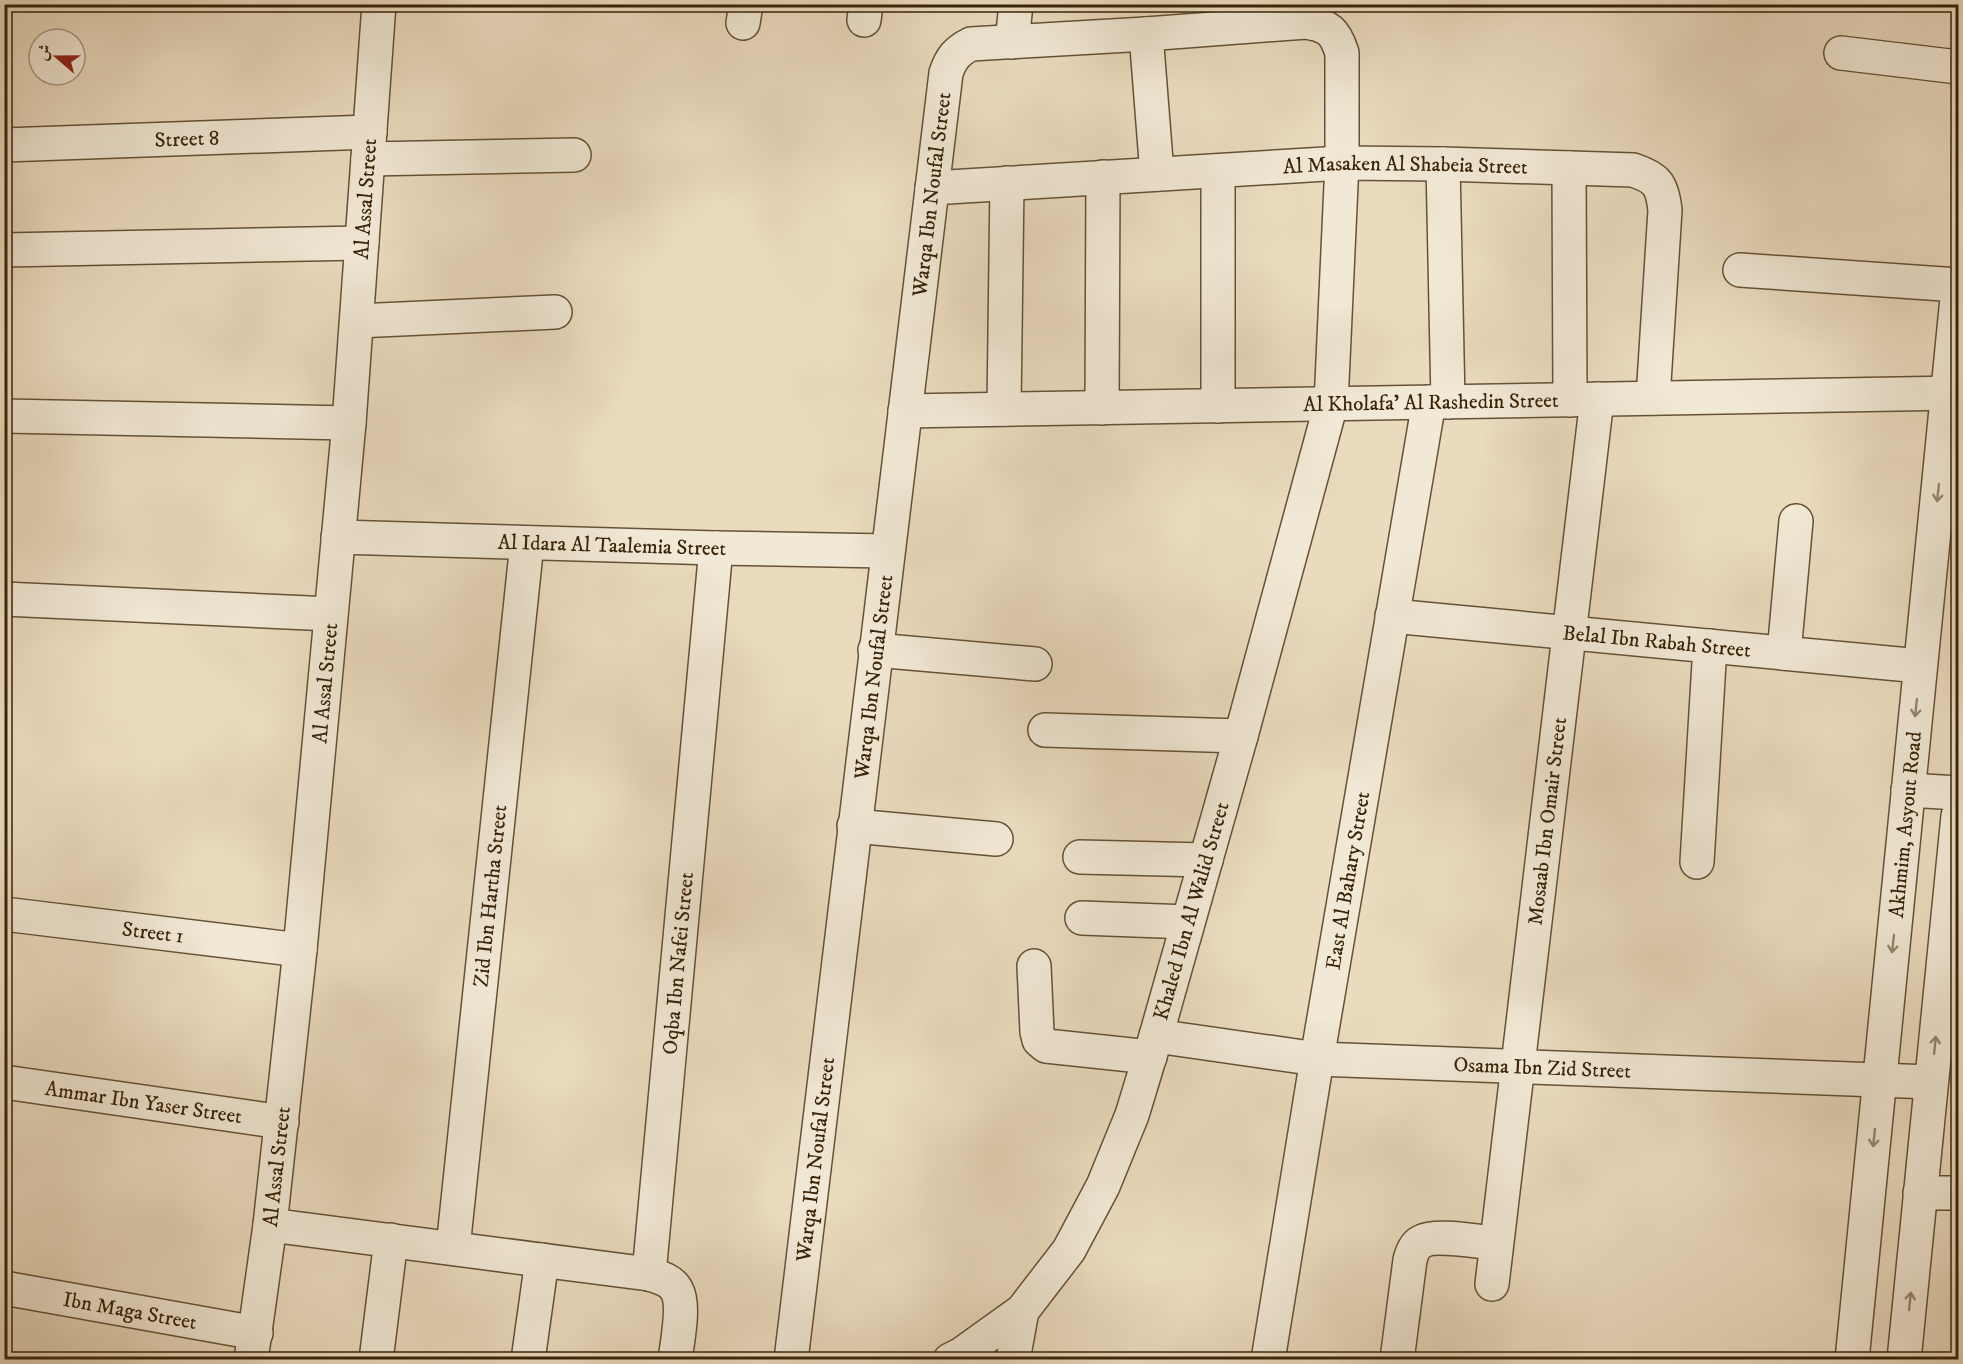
<svg xmlns="http://www.w3.org/2000/svg" width="1963" height="1364" viewBox="0 0 1963 1364" font-family="'IM FELL DW Pica',Amiri,serif">
<rect width="100%" height="100%" fill="#eadbbf"/>
<filter id="stains"><feTurbulence type="fractalNoise" baseFrequency=".00333" numOctaves="4"/><feColorMatrix values="0 0 0 0 .2 0 0 0 0 .09 0 0 0 0 .02 0 0 0 .5 -.17"/></filter>
<radialGradient id="worn" r=".72"><stop offset=".6" stop-color="#630" stop-opacity="0"/><stop offset="1" stop-color="#630" stop-opacity=".3"/></radialGradient>
<g fill="none" stroke-linecap="round" stroke-linejoin="round">
<!-- minor casing -->
<g stroke="#655236" stroke-width="36">
<g id="minor">
<path d="M 864,20 L 866,4"/>
<path d="M 743,23 L 746,4"/>
<path d="M 1146,34 L 1157,174"/>
<path d="M 1012,42 L 1016,4"/>
<path d="M 1841,53 L 1958,67"/>
<path id="s1" d="M 4,145 L 370,132"/>
<path d="M 368,159 L 574,155"/>
<path d="M 1443,164 L 1448,402"/>
<path d="M 1569,168 L 1570,400"/>
<path d="M 1218,171 L 1218,406"/>
<path id="s2" d="M 932,188 L 1342,163 L 1443,164 L 1633,170 C 1657,178 1662,184 1665,210 L 1653,398"/>
<path d="M 4,250 L 362,243"/>
<path d="M 1740,270 L 1958,285"/>
<path d="M 357,321 L 555,312"/>
<path d="M 1102,408 L 1103,177"/>
<path d="M 1004,409 L 1007,183"/>
<path id="s3" d="M 905,411 L 1958,393"/>
<path d="M 4,416 L 349,423"/>
<path id="s4" d="M 338,537 L 716,548 L 887,551"/>
<path d="M 4,599 L 331,614"/>
<path id="s5" d="M 1392,616 L 1920,666"/>
<path d="M 875,650 L 1035,664"/>
<path d="M 1784,653 L 1796,521"/>
<path d="M 1045,730 L 1241,736"/>
<path d="M 854,826 L 996,839"/>
<path d="M 1080,857 L 1206,860"/>
<path d="M 1697,862 L 1710,646"/>
<path id="s6" d="M 4,914 L 300,950"/>
<path d="M 1082,918 L 1188,922"/>
<path d="M 1034,966 L 1037,1032 L 1039,1040 L 1046,1046 L 1150,1057"/>
<path id="s7" d="M 1156,1036 L 1317,1059 L 1931,1082"/>
<path id="s8" d="M 4,1082 L 282,1122"/>
<path d="M 1920,1193 L 1958,1193"/>
<path d="M 270,1225 L 649,1274 C 659,1277 672,1280 677,1291 C 685,1306 677,1343 675,1360"/>
<path id="s9" d="M 453,1248 L 527,543"/>
<path id="s10" d="M 649,1274 L 716,548"/>
<path id="s11" d="M 1492,1284 L 1597,399"/>
<path id="s12" d="M 4,1288 L 256,1333"/>
<path id="s13" d="M 251,1360 L 270,1225 L 300,950 L 349,423 L 379,4"/>
<path d="M 376,1360 L 391,1240"/>
<path d="M 528,1360 L 542,1260"/>
<path id="s14" d="M 791,1360 L 946,73 C 951,58 957,51 971,44 L 1146,34 L 1306,22 C 1329,26 1335,31 1342,53 L 1342,163 L 1331,404 L 1241,736 L 1156,1036 L 1132,1115 L 1103,1186 L 1069,1250 L 1022,1311 L 962,1354 L 950,1360"/>
<path d="M 1013,1360 L 1022,1311"/>
<path id="s15" d="M 1268,1360 L 1317,1059 L 1429,402"/>
<path d="M 1397,1360 L 1410,1260 C 1412,1252 1415,1244 1423,1241 C 1436,1234 1480,1242 1496,1243"/>
</g>
</g>
<!-- tertiary casing -->
<g stroke="#655236" stroke-width="36">
<g id="tertiary">
<path d="M 1908,790 L 1958,793"/>
<path id="s16" d="M 1852,1360 L 1958,288"/>
<path d="M 1904,1360 L 1958,816"/>
</g>
</g>
<!-- minor -->
<use href="#minor" stroke="#f1e8d5" stroke-width="33"/>
<!-- tertiary -->
<use href="#tertiary" stroke="#f1e8d5" stroke-width="33"/>
</g>
<!-- one-way arrows -->
<defs><path id="oneway-shaft" d="M-6 0H5M1.5-3L5.5 0L1.5 3" fill="none" stroke-width="1.6" stroke-linecap="round" stroke-linejoin="round" transform="scale(1.5)"/></defs>
<g stroke="#95866e">
<use href="#oneway-shaft" transform="translate(1938 493) rotate(96)"/>
<use href="#oneway-shaft" transform="translate(1916 708) rotate(96)"/>
<use href="#oneway-shaft" transform="translate(1893 944) rotate(96)"/>
<use href="#oneway-shaft" transform="translate(1935 1045) rotate(-84)"/>
<use href="#oneway-shaft" transform="translate(1874 1138) rotate(96)"/>
<use href="#oneway-shaft" transform="translate(1910 1301) rotate(-84)"/>
</g>
<g text-anchor="middle" stroke-width="6" stroke-linejoin="round" paint-order="stroke">
<!-- street labels -->
<g font-size="21" fill="#392408" stroke="#f1e8d5">
<text dy="7" stroke="none"><textPath href="#s1" startOffset="183">Street 8</textPath></text>
<text dy="7" stroke="none"><textPath href="#s2" startOffset="474">Al Masaken Al Shabeia Street</textPath></text>
<text dy="7" stroke="none"><textPath href="#s14" startOffset="1174">Warqa Ibn Noufal Street</textPath></text>
<text dy="7" stroke="none"><textPath href="#s13" startOffset="1167">Al Assal Street</textPath></text>
<text dy="7" stroke="none"><textPath href="#s3" startOffset="526">Al Kholafa' Al Rashedin Street</textPath></text>
<text dy="7" stroke="none"><textPath href="#s4" startOffset="274">Al Idara Al Taalemia Street</textPath></text>
<text dy="7" stroke="none"><textPath href="#s5" startOffset="266">Belal Ibn Rabah Street</textPath></text>
<text dy="7" stroke="none"><textPath href="#s14" startOffset="688">Warqa Ibn Noufal Street</textPath></text>
<text dy="7" stroke="none"><textPath href="#s13" startOffset="681">Al Assal Street</textPath></text>
<text dy="7" stroke="none"><textPath href="#s11" startOffset="466">Mosaab Ibn Omair Street</textPath></text>
<text dy="7" stroke="none"><textPath href="#s16" startOffset="538">Akhmim, Asyout Road</textPath></text>
<text dy="7" stroke="none"><textPath href="#s15" startOffset="486">East Al Bahary Street</textPath></text>
<text dy="7" stroke="none"><textPath href="#s9" startOffset="354">Zid Ibn Hartha Street</textPath></text>
<text transform="translate(1191 911) rotate(-74)" y="7">Khaled Ibn Al Walid Street</text>
<text dy="7" stroke="none"><textPath href="#s6" startOffset="150">Street 1</textPath></text>
<text dy="7" stroke="none"><textPath href="#s10" startOffset="312">Oqba Ibn Nafei Street</textPath></text>
<text dy="7" stroke="none"><textPath href="#s7" startOffset="388">Osama Ibn Zid Street</textPath></text>
<text dy="7" stroke="none"><textPath href="#s8" startOffset="141">Ammar Ibn Yaser Street</textPath></text>
<text dy="7" stroke="none"><textPath href="#s14" startOffset="202">Warqa Ibn Noufal Street</textPath></text>
<text dy="7" stroke="none"><textPath href="#s13" startOffset="195">Al Assal Street</textPath></text>
<text dy="7" stroke="none"><textPath href="#s12" startOffset="128">Ibn Maga Street</textPath></text>
</g>
</g>
<!-- margin -->
<rect width="1963" height="1364" fill="none" stroke="#eadbbf" stroke-width="24"/>
<rect x="6" y="6" width="1951" height="1352" fill="none" stroke="#392408" stroke-width="3"/>
<rect x="12" y="12" width="1939" height="1340" fill="none" stroke="#392408" stroke-width="1.5"/>
<!-- north arrow -->
<g transform="translate(57 57) rotate(290)"><circle r="28" fill="#f1e8d5" stroke="#a79a83" stroke-width="1.5"/>
<path d="M0-4.5L10 22L0 15L-10 22Z" fill="#8f2418"/>
<text y="-9" font-size="16" font-weight="bold" text-anchor="middle" fill="#392408">ش</text>
</g>
<rect width="100%" height="100%" filter="url(#stains)"/>
<rect width="100%" height="100%" fill="url(#worn)"/>
</svg>
